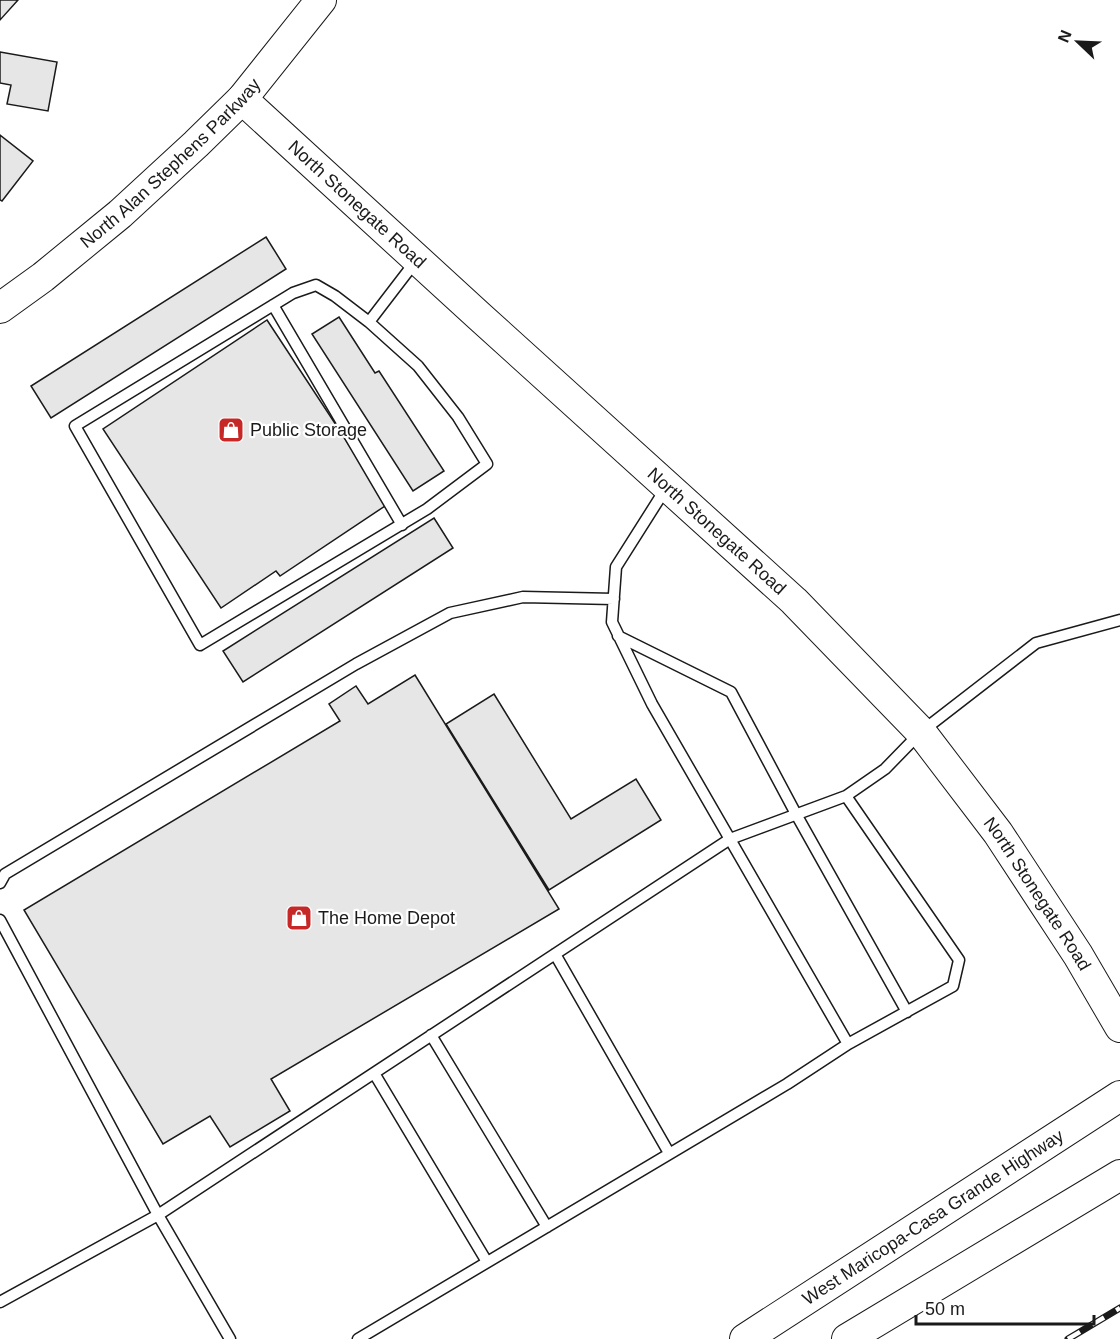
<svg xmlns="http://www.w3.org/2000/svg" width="1120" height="1339" viewBox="0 0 1120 1339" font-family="Arial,sans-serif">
<rect width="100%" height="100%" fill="#fff"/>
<!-- building -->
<path fill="#e6e6e6" stroke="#1a1a1a" stroke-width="1.5" d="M 0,0 L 18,0 L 0,20 Z
M 0,52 L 57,62 L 48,111 L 7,104 L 11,85 L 0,83 Z
M 0,135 L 33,161 L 2,201 L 0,200 Z
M 266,237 L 286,269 L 51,418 L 31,386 Z
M 339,317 L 375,373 L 379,371 L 444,471 L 413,491 L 312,334 Z
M 267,320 L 388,504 L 280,576 L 276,571 L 221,608 L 103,429 Z
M 434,518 L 453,548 L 243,682 L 223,651 Z
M 415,675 L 559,909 L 271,1079 L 290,1111 L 230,1147 L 210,1116 L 163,1144 L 24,910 L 340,721 L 329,704 L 356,686 L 368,704 Z
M 494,694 L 571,819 L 636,779 L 661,820 L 549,890 L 446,724 Z"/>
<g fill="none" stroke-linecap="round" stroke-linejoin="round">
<!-- lane casing -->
<g stroke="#1a1a1a" stroke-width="13">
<path id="lane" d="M 273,305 L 402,525
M 369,322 L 335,296 L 316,285 L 293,293 L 75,426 L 200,645 L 427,509 L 487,464 L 458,417 L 418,366 L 369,322 L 415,262
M 666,488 L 616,567 L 612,622 L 652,704 L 848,1044
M 618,636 L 731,692 L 796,814 L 907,1012
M 0,883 L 5,874 L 356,664 L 450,613 L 523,597 L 614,599
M 0,920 L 158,1215 L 230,1339
M 555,954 L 669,1153
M 431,1035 L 547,1227
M 374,1073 L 487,1262
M 0,1302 L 158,1215 L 730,839 L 846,796 L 885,769 L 921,732 L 1036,643 L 1120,620
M 358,1339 L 787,1084 L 848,1044 L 953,986 L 959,960 L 846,796"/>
</g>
<!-- secondary casing -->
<g stroke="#1a1a1a" stroke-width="32">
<g id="secondary">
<path id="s1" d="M 242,99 L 479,316 L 794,601 L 921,732 L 998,833 L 1078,955 L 1120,1027"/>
<path id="s2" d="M 0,308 L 43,277 L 120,214 L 196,144 L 242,99 L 321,0"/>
<path id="s3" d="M 745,1339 L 1120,1096"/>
<path d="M 847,1339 L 1120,1175"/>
</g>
</g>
<!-- lane -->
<use href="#lane" stroke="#fff" stroke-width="10"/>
<!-- secondary -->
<use href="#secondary" stroke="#fff" stroke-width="30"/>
<!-- rail casing -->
<g stroke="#1a1a1a" stroke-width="7">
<path id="rail" d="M 1068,1339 L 1120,1308"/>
</g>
<!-- rail -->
<use href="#rail" stroke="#fff" stroke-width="4.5" stroke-dasharray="14" stroke-linecap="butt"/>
</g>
<!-- icons -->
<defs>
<g id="shop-square" transform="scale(1.35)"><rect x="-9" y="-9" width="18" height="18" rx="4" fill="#c62828" stroke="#fff"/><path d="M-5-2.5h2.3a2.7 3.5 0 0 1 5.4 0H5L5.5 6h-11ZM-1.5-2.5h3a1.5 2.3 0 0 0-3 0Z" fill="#fff"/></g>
</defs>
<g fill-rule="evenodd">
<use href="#shop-square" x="231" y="430"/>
<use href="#shop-square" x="299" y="918"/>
</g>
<g text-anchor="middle" stroke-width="4.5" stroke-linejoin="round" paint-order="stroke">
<!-- street labels -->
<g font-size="18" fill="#1a1a1a" stroke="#fff">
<text dy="6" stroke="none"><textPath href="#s2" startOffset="224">North Alan Stephens Parkway</textPath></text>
<text dy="6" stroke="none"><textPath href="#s1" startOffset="156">North Stonegate Road</textPath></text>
<text dy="6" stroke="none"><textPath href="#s1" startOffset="642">North Stonegate Road</textPath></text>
<text dy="6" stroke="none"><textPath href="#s1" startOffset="1128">North Stonegate Road</textPath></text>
<text dy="6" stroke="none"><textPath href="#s3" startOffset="224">West Maricopa-Casa Grande Highway</textPath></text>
</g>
<!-- poi labels -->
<g font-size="18" fill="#1a1a1a" stroke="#fff" text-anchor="start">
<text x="250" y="436">Public Storage</text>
<text x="318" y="924">The Home Depot</text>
</g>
</g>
<!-- north arrow -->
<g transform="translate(1078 42) rotate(293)" stroke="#ffffff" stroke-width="4.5" paint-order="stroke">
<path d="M0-4.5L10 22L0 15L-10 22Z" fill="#1a1a1a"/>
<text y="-9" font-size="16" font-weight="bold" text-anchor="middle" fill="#1a1a1a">N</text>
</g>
<!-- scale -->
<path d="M916 1315v9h178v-9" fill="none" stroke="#1a1a1a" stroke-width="3"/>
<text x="925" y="1315" font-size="18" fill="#1a1a1a" stroke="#ffffff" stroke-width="4.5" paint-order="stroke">50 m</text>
</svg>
